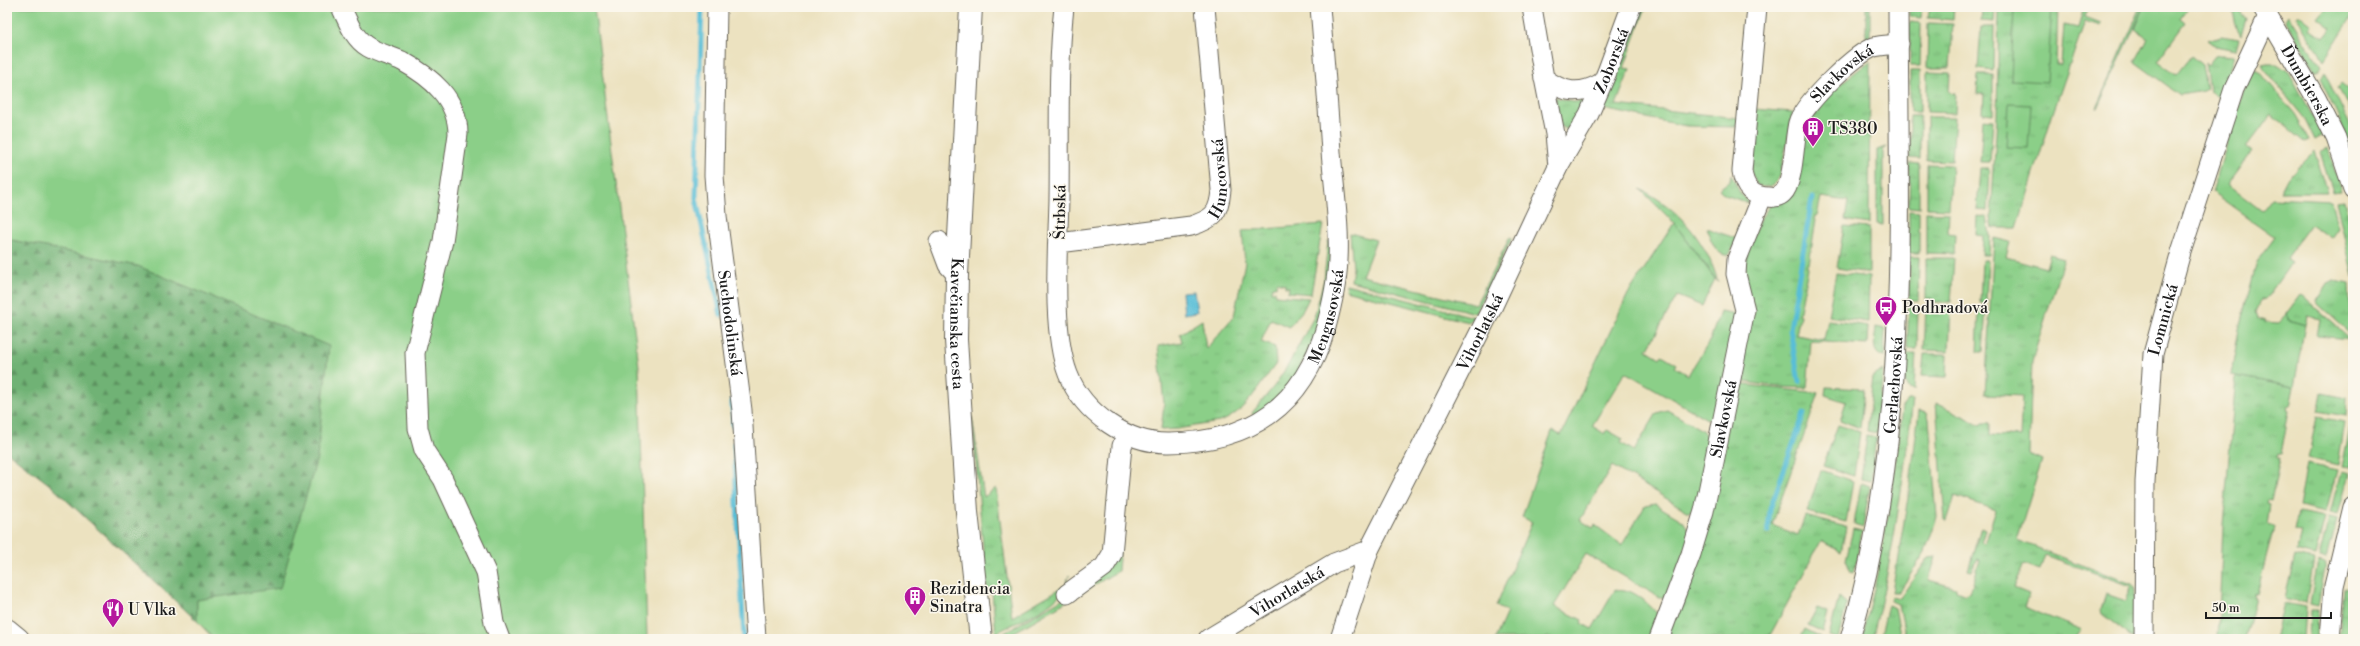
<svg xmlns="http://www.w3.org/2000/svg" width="2360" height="646" viewBox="0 0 2360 646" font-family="'Libre Bodoni',serif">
<defs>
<pattern id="grass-tufts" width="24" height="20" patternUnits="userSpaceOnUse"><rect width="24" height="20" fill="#8bcf88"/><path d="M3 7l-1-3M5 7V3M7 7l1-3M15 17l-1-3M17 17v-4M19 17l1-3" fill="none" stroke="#77b175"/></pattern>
<pattern id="forest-firs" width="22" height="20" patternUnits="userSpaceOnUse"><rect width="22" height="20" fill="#70b274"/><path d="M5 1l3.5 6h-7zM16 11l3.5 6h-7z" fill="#5b905e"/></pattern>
</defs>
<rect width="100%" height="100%" fill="#fbf7ec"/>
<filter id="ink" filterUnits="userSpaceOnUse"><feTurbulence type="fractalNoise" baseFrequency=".025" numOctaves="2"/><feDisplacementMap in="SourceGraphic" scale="8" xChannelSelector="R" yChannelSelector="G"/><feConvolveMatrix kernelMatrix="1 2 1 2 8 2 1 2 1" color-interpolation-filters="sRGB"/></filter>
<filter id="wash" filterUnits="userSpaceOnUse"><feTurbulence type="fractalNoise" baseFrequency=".012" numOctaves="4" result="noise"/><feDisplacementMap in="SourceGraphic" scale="16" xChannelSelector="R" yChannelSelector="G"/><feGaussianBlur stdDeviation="0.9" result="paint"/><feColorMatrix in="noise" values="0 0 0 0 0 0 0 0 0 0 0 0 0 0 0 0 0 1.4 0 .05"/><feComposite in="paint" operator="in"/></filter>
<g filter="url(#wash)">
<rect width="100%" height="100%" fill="#ece2c0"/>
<!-- grass -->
<path fill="url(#grass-tufts)" stroke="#547652" d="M 1643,7 L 1646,7 L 1624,68 L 1630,69 L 1616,105 L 1738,118 L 1737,127 L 1686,126 L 1603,109 Z
M 1866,7 L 1870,7 L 1870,42 L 1826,72 L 1846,54 L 1866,40 Z
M 1910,7 L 1922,7 L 1921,18 L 1910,17 Z
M 1930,7 L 1954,7 L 1953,20 L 1928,18 Z
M 1982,7 L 1995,7 L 1994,22 L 1981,21 Z
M 1999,7 L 2058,7 L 2056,65 L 2061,65 L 2064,25 L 2078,28 L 2084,7 L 2089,7 L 2085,17 L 2101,23 L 2100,26 L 2085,21 L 2053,113 L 2017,228 L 1993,228 L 1991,218 L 1997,116 Z
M 2141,7 L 2144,7 L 2097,109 L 2096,108 Z
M 2288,15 L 2321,66 L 2316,72 L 2285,20 Z
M 1910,22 L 1921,23 L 1920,66 L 1910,66 Z
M 1928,23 L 1953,24 L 1950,68 L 1927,68 Z
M 1981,27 L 1994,27 L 1993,71 L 1978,69 Z
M 2221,36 L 2239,39 L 2236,50 L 2215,46 L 2207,40 Z
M 2222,55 L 2234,56 L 2220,97 L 2209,91 L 2205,63 L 2208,65 L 2215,56 Z
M 1870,61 L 1869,224 L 1845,220 L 1848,201 L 1821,197 L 1817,216 L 1815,216 L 1814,220 L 1816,220 L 1809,264 L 1807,264 L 1808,268 L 1800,311 L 1798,314 L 1800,315 L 1796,335 L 1824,340 L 1828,320 L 1868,326 L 1867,345 L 1811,341 L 1807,388 L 1780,387 L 1738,381 L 1747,254 L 1759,221 L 1770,205 L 1814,110 L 1845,80 Z
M 2267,64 L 2277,64 L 2289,72 L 2319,127 L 2322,136 L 2315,140 L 2305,119 L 2264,69 L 2262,65 Z
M 1910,71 L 1920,71 L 1920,112 L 1910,112 Z
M 1927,72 L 1950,73 L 1949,92 L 1956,93 L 1955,113 L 1927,112 Z
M 2324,72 L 2353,131 L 2353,152 L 2335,109 L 2320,79 Z
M 1978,75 L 1993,75 L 1993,114 L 1983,113 L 1984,94 L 1977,94 Z
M 1555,97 L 1572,102 L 1586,101 L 1573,128 L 1565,129 L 1561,127 Z
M 1754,109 L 1793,112 L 1780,176 L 1771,186 L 1763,187 L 1757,185 L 1751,173 Z
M 1910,116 L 1920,116 L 1920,159 L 1910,158 Z
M 1927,117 L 1955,117 L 1952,161 L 1927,160 Z
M 1983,119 L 1993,120 L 1990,162 L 1980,162 Z
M 1887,147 L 1883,150 L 1883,225 L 1877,224 L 1877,150 Z
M 2328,148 L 2341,191 L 2333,192 L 2320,152 Z
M 2314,151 L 2328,192 L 2280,192 L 2288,177 Z
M 1910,163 L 1919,164 L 1919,208 L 1909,207 Z
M 1927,164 L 1952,165 L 1949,209 L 1927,208 Z
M 1980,168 L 1990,168 L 1988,211 L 1977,210 Z
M 1731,174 L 1740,193 L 1749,202 L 1748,203 L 1725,195 L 1719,189 L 1730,181 Z
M 1640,189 C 1678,207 1707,242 1718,282 L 1674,223 Z
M 2344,200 L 2353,235 L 2353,277 L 2336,201 Z
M 1909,211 L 1919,212 L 1919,253 L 1909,253 Z
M 1926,212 L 1949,213 L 1948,233 L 1955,234 L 1954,254 L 1926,253 Z
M 1977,216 L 1987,217 L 1990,236 L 1989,255 L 1982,255 L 1983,236 L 1976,235 Z
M 1323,224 L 1311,294 L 1288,292 L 1289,287 L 1285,287 L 1285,284 L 1277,282 L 1276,287 L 1272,286 L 1271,291 L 1275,291 L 1275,295 L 1309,298 L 1303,310 L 1289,327 L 1271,319 L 1261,342 L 1275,347 L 1276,364 C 1260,384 1244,415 1219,422 L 1177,429 L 1161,430 L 1164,404 L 1158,346 L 1182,342 L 1180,334 L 1202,320 L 1206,349 L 1234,316 L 1245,262 L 1242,231 Z
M 1844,226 L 1869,228 L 1869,273 L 1837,268 Z
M 1706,228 L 1738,239 L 1729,255 C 1715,257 1711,238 1706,228 Z
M 1350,233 L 1376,240 L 1362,276 L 1476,304 L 1510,237 L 1512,238 L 1475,313 L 1351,281 L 1353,268 Z
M 1994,238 L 2010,242 L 2006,257 L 2046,268 L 2050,254 L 2064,258 L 2032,361 L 2029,454 L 2042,460 L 2017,540 L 2132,584 L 2135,587 L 2134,639 L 2102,614 L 2101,610 L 2106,594 L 2126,601 L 2131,586 L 2045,555 L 2040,570 L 2024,564 L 2014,588 L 2029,594 L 2024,607 L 2081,630 L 2074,639 L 1906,639 L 1899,604 L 1890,601 L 1891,596 L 1900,598 L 1929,557 L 1936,556 L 1929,580 L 1956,588 L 1956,591 L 1966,595 L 1967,592 L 1970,593 L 1980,560 L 1976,559 L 1972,571 L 1968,570 L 1981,527 L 1985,529 L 1981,542 L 1985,543 L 1996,510 L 1955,496 L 1947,521 L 1945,520 L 1936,403 L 1981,425 L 1981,423 L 1990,423 L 1990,435 L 2020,437 L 2022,396 L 1985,394 Z
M 1328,241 L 1330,241 L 1331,263 L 1316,337 L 1288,391 L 1254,416 L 1252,413 L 1275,385 L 1288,365 L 1314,317 L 1324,280 Z
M 1909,257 L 1919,257 L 1918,301 L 1909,301 Z
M 1926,258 L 1954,258 L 1951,302 L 1933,302 L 1933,299 L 1926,299 Z
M 1982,260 L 1988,260 L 1986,303 L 1980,303 Z
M 1836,273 L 1869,277 L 1868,322 L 1828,316 Z
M 2334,281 L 2349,284 L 2351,334 L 2318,304 L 2317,301 L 2329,283 Z
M 1346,284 L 1474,317 L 1468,322 L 1345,290 Z
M 2301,295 L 2351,339 L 2317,336 L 2320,319 L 2307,316 L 2305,325 L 2288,320 L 2287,314 Z
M 1909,306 L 1918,306 L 1917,349 L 1907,349 Z
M 1926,306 L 1951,306 L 1949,351 L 1924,350 Z
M 1979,308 L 1986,308 L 1983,352 L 1977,352 Z
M 1876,327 L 1885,329 L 1884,357 C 1870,353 1875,339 1876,327 Z
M 1907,354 L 1916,354 L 1914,390 L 1908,389 L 1905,383 Z
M 1924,354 L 1948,354 L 1947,377 L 1922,376 Z
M 1883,370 L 1877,433 L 1867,431 L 1873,376 Z
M 2236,376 L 2294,387 L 2290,406 L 2288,406 L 2287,410 L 2289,411 L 2281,454 L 2278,453 L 2277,457 L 2280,458 L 2271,501 L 2267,500 L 2266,504 L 2270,505 L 2267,525 L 2274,527 L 2257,593 L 2255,592 L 2254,597 L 2256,597 L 2245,639 L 2218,639 L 2223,526 Z
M 1737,384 L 1819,393 L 1772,525 L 1798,535 L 1805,516 L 1846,527 L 1841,552 L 1821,541 L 1768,639 L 1665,639 Z
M 1826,387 L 1864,389 L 1860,428 L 1840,420 L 1846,402 L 1825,395 Z
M 2322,393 L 2347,398 L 2346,416 L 2318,411 Z
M 1908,400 L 1913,400 C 1903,480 1893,560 1872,639 L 1862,639 C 1882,563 1894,485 1902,407 Z
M 1919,411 L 1927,413 L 1929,419 L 1937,517 L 1925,552 L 1899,592 L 1892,592 L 1909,492 Z
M 972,417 L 984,497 L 996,488 L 1012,617 L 1066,585 L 1069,575 C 1068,603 1018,621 996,633 L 992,592 L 987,593 Z
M 2317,417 L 2345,422 L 2338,465 L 2308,458 Z
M 2351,423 L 2353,423 L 2353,454 L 2350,468 L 2342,467 Z
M 1838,425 L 1860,432 L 1854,476 L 1823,466 Z
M 1867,435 L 1876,437 L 1871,481 L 1861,479 Z
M 1127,453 L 1118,571 L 1013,633 L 1013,639 L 994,639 L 1096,579 Z
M 2307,464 L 2337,470 L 2326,512 L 2299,506 Z
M 1821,470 L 1853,481 L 1846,522 L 1807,512 Z
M 2341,471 L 2349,473 L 2338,515 L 2330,513 Z
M 1861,483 L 1870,486 L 1863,527 L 1854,524 Z
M 2298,512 L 2325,517 L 2315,556 L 2297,551 L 2301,532 L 2294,531 Z
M 2329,518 L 2337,520 L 2327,558 L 2319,557 Z
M 1853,529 L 1862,531 L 1854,573 L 1851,572 L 1846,560 Z
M 2295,556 L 2314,560 L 2306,603 L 2285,598 Z
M 2318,561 L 2326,563 L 2318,606 L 2310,604 Z
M 2344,588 L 2353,590 L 2352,639 L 2339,639 Z
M 1839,597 L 1847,604 L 1838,639 L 1829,636 Z
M 2284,603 L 2305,607 L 2303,639 L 2275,639 Z
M 1888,605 L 1895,608 L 1901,639 L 1880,639 Z
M 1817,608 L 1828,612 L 1823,632 L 1808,625 Z
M 2310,610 L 2318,610 L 2317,639 L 2309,639 Z
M 1805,629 L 1821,637 L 1820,639 L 1800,639 Z"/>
<!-- forest -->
<path fill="url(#forest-firs)" stroke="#466748" d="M 7,239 L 138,266 L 329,346 L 317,458 L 280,589 L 197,600 L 197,621 L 50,485 L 7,452 Z"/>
<!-- garden -->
<path fill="#8bcf88" stroke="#547652" d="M 7,7 L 594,7 L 639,367 L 647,639 L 214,639 L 197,621 L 197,600 L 280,588 L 317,458 L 329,346 L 138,266 L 7,239 Z
M 2014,7 L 2052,7 L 2047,82 L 2011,80 Z
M 2144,7 L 2189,7 L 2180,19 L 2185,23 L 2157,61 L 2176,75 L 2191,56 L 2202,65 L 2206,89 L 2203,91 L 2180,95 L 2135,62 L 2148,38 L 2135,29 Z
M 2230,7 L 2237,7 L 2246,19 L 2241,36 C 2234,26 2236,15 2230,7 Z
M 2327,7 L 2353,7 L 2353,15 L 2324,60 L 2296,16 L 2298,14 L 2312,25 L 2310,28 L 2323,38 L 2331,28 L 2318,18 Z
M 2255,70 L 2260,72 L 2295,114 L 2310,140 L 2305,142 L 2271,114 L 2246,147 L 2252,152 L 2228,185 L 2262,211 L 2272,198 L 2331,201 L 2338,228 L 2331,238 L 2311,224 L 2286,258 L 2292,262 L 2265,300 L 2261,301 L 2256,312 L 2258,318 L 2265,320 L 2265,322 L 2279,323 L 2287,314 L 2288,320 L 2305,325 L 2294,387 L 2231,375 L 2239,329 L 2257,262 L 2275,237 L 2212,192 L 2247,80 Z
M 2341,83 L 2353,93 L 2353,117 L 2338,87 Z
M 2009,104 L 2031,105 L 2028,148 L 2006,147 Z
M 1674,223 L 1715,279 L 1702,306 L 1677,296 L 1647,350 L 1660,358 L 1662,355 L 1677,364 L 1675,367 L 1688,375 L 1710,340 L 1720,312 L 1737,315 L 1720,415 L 1707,419 L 1625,372 L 1592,426 L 1605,434 L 1607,430 L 1623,439 L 1621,443 L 1634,451 L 1657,413 L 1667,410 L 1702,430 L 1713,446 L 1700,508 L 1689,512 L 1612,466 L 1580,520 L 1593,528 L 1595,525 L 1622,545 L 1645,506 L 1655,504 L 1683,521 L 1692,535 L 1669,597 L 1659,597 L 1586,554 L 1554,606 L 1582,620 L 1581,623 L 1592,629 L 1615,590 C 1633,586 1651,606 1661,618 L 1653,639 L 1551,639 L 1547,637 L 1546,639 L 1495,639 L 1507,612 L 1496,606 L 1532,522 L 1522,517 L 1552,431 L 1561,435 L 1628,294 Z"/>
<!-- water -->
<path fill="#59bed7" stroke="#3a6d7a" d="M 1194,291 L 1197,312 L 1184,314 L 1182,292 Z"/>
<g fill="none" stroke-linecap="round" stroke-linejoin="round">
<!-- stream -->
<path stroke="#59bed7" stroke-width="5" d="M 702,7 L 696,198 L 721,315
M 1799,382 L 1790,329 L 1812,198
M 732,400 L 733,426
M 734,444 L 744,639
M 1768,531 L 1770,509 L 1804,414"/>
</g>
</g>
<g filter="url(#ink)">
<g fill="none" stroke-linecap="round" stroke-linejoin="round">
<!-- minor casing -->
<g stroke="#656155" stroke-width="21">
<g id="minor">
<path d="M 341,7 C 348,21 353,38 368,47 C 378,53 391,56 402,61 C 431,77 458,99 458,134 L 443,241 L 415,353 L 418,428 L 424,450 L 443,479 L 486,572 L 494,623 L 500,639"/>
<path id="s1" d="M 717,7 L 714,175 L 717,216 L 742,410 L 756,639"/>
<path id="s2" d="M 1064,7 C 1057,70 1060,135 1059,199 C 1058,247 1051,331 1068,374 C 1083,413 1128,444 1169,443 C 1251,442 1303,406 1326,327 C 1332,305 1337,283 1338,260 C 1340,225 1334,188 1331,152 C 1328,104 1324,55 1320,7"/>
<path d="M 1532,7 L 1544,78 C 1563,93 1580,95 1601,83"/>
<path id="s3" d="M 1757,7 L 1742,171 C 1744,187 1752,197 1769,197 C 1773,198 1779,197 1783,193 C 1794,183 1794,139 1798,123 C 1803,104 1856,53 1874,47 C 1882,45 1891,45 1899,44"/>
<path id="s4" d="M 2263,8 L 2316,98 L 2336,138 L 2353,189"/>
<path d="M 1544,78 L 1555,134 L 1558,167"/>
<path d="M 939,241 L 948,265 L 957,275"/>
<path id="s5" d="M 1059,243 L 1191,226 C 1213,219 1219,214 1221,190 L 1205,7"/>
<path d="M 1067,594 L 1104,567 L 1112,554 L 1122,446 L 1126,435"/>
<path id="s6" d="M 1208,639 L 1334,563 L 1369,550"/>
<path id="s7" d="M 1340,639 L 1369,550 L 1490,312 L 1558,167 L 1589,114 L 1607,72 L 1631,7"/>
<path id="s8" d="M 1659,639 L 1691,554 L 1704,511 L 1745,310 L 1736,274 L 1737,259 L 1762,197"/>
<path id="s9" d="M 1850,639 C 1910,435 1899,218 1898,7"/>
<path id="s10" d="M 2144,639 L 2145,482 L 2153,354 L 2181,252 L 2234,89 L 2268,16"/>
<path d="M 2330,639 L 2334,586 L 2353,507"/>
</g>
</g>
<!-- tertiary casing -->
<g stroke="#656155" stroke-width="24">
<g id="tertiary">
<path id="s11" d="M 971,7 L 957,275 L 956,340 L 967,512 L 981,639"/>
</g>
</g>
<!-- secondary casing -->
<g stroke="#656155" stroke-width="24">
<path id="secondary" d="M 7,630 L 18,639"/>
</g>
<!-- minor -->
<use href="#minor" stroke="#fff" stroke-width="19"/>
<!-- tertiary -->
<use href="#tertiary" stroke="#fff" stroke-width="22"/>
<!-- secondary -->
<use href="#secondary" stroke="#fff" stroke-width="22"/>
</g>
</g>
<!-- icons -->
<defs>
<g id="building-pin" transform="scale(1.15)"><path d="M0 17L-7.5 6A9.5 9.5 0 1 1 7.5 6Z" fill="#b5179e" stroke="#fbf7ec"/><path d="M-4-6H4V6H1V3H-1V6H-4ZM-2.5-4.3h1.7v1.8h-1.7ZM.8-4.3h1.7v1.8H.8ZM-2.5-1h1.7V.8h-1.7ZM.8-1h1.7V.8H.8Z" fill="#fff"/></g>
<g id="bus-pin" transform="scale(1.15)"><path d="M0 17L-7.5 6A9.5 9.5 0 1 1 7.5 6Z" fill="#b5179e" stroke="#fbf7ec"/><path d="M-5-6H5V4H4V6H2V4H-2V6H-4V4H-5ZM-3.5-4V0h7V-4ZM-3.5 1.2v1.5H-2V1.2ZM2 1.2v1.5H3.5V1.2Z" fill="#fff"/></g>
<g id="restaurant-pin" transform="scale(1.15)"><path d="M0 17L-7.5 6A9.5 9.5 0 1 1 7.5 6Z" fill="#b5179e" stroke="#fbf7ec"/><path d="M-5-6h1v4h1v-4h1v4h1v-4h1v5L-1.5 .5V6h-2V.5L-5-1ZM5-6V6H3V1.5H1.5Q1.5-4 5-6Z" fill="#fff"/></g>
</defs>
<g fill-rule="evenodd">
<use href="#building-pin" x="1813" y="128"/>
<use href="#bus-pin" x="1886" y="307"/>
<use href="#building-pin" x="915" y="597"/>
<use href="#restaurant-pin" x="113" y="609"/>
</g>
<g text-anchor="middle" stroke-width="3" stroke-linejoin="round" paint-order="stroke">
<!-- street labels -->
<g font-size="16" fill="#1c1c1c" stroke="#fbf7ec">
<text dy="6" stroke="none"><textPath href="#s7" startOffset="640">Zoborská</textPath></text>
<text dy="6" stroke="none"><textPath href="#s3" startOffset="361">Slavkovská</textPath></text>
<text dy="6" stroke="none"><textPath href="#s4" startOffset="89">Ďumbierska</textPath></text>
<text dy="6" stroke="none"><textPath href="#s5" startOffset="196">Huncovská</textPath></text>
<text transform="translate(1059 212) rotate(-89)" y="6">Štrbská</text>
<text dy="6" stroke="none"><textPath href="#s2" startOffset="720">Mengusovská</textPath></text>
<text dy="6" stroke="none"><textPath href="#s10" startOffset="321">Lomnická</textPath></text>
<text dy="6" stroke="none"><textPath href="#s1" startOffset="317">Suchodolinská</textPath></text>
<text dy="6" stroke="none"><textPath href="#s11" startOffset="317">Kavečianska cesta</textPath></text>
<text dy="6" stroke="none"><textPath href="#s7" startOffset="338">Vihorlatská</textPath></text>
<text dy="6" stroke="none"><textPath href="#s9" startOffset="258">Gerlachovská</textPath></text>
<text dy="6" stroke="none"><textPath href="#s8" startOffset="230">Slavkovská</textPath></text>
<text dy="6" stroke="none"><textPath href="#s6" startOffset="92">Vihorlatská</textPath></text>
</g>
<!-- poi labels -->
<g font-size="16" fill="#1c1c1c" stroke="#fbf7ec" text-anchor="start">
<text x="1828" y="134">TS380</text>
<text x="1902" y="313">Podhradová</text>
<text x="930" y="594">Rezidencia<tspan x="930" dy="18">Sinatra</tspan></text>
<text x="128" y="615">U Vlka</text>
</g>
</g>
<!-- margin -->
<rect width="2360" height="646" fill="none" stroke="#fbf7ec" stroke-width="24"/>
<!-- scale -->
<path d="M2206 612v6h125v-6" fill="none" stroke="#1c1c1c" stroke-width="2"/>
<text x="2212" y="612" font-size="12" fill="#1c1c1c" stroke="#fbf7ec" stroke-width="3" paint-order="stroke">50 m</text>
</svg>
